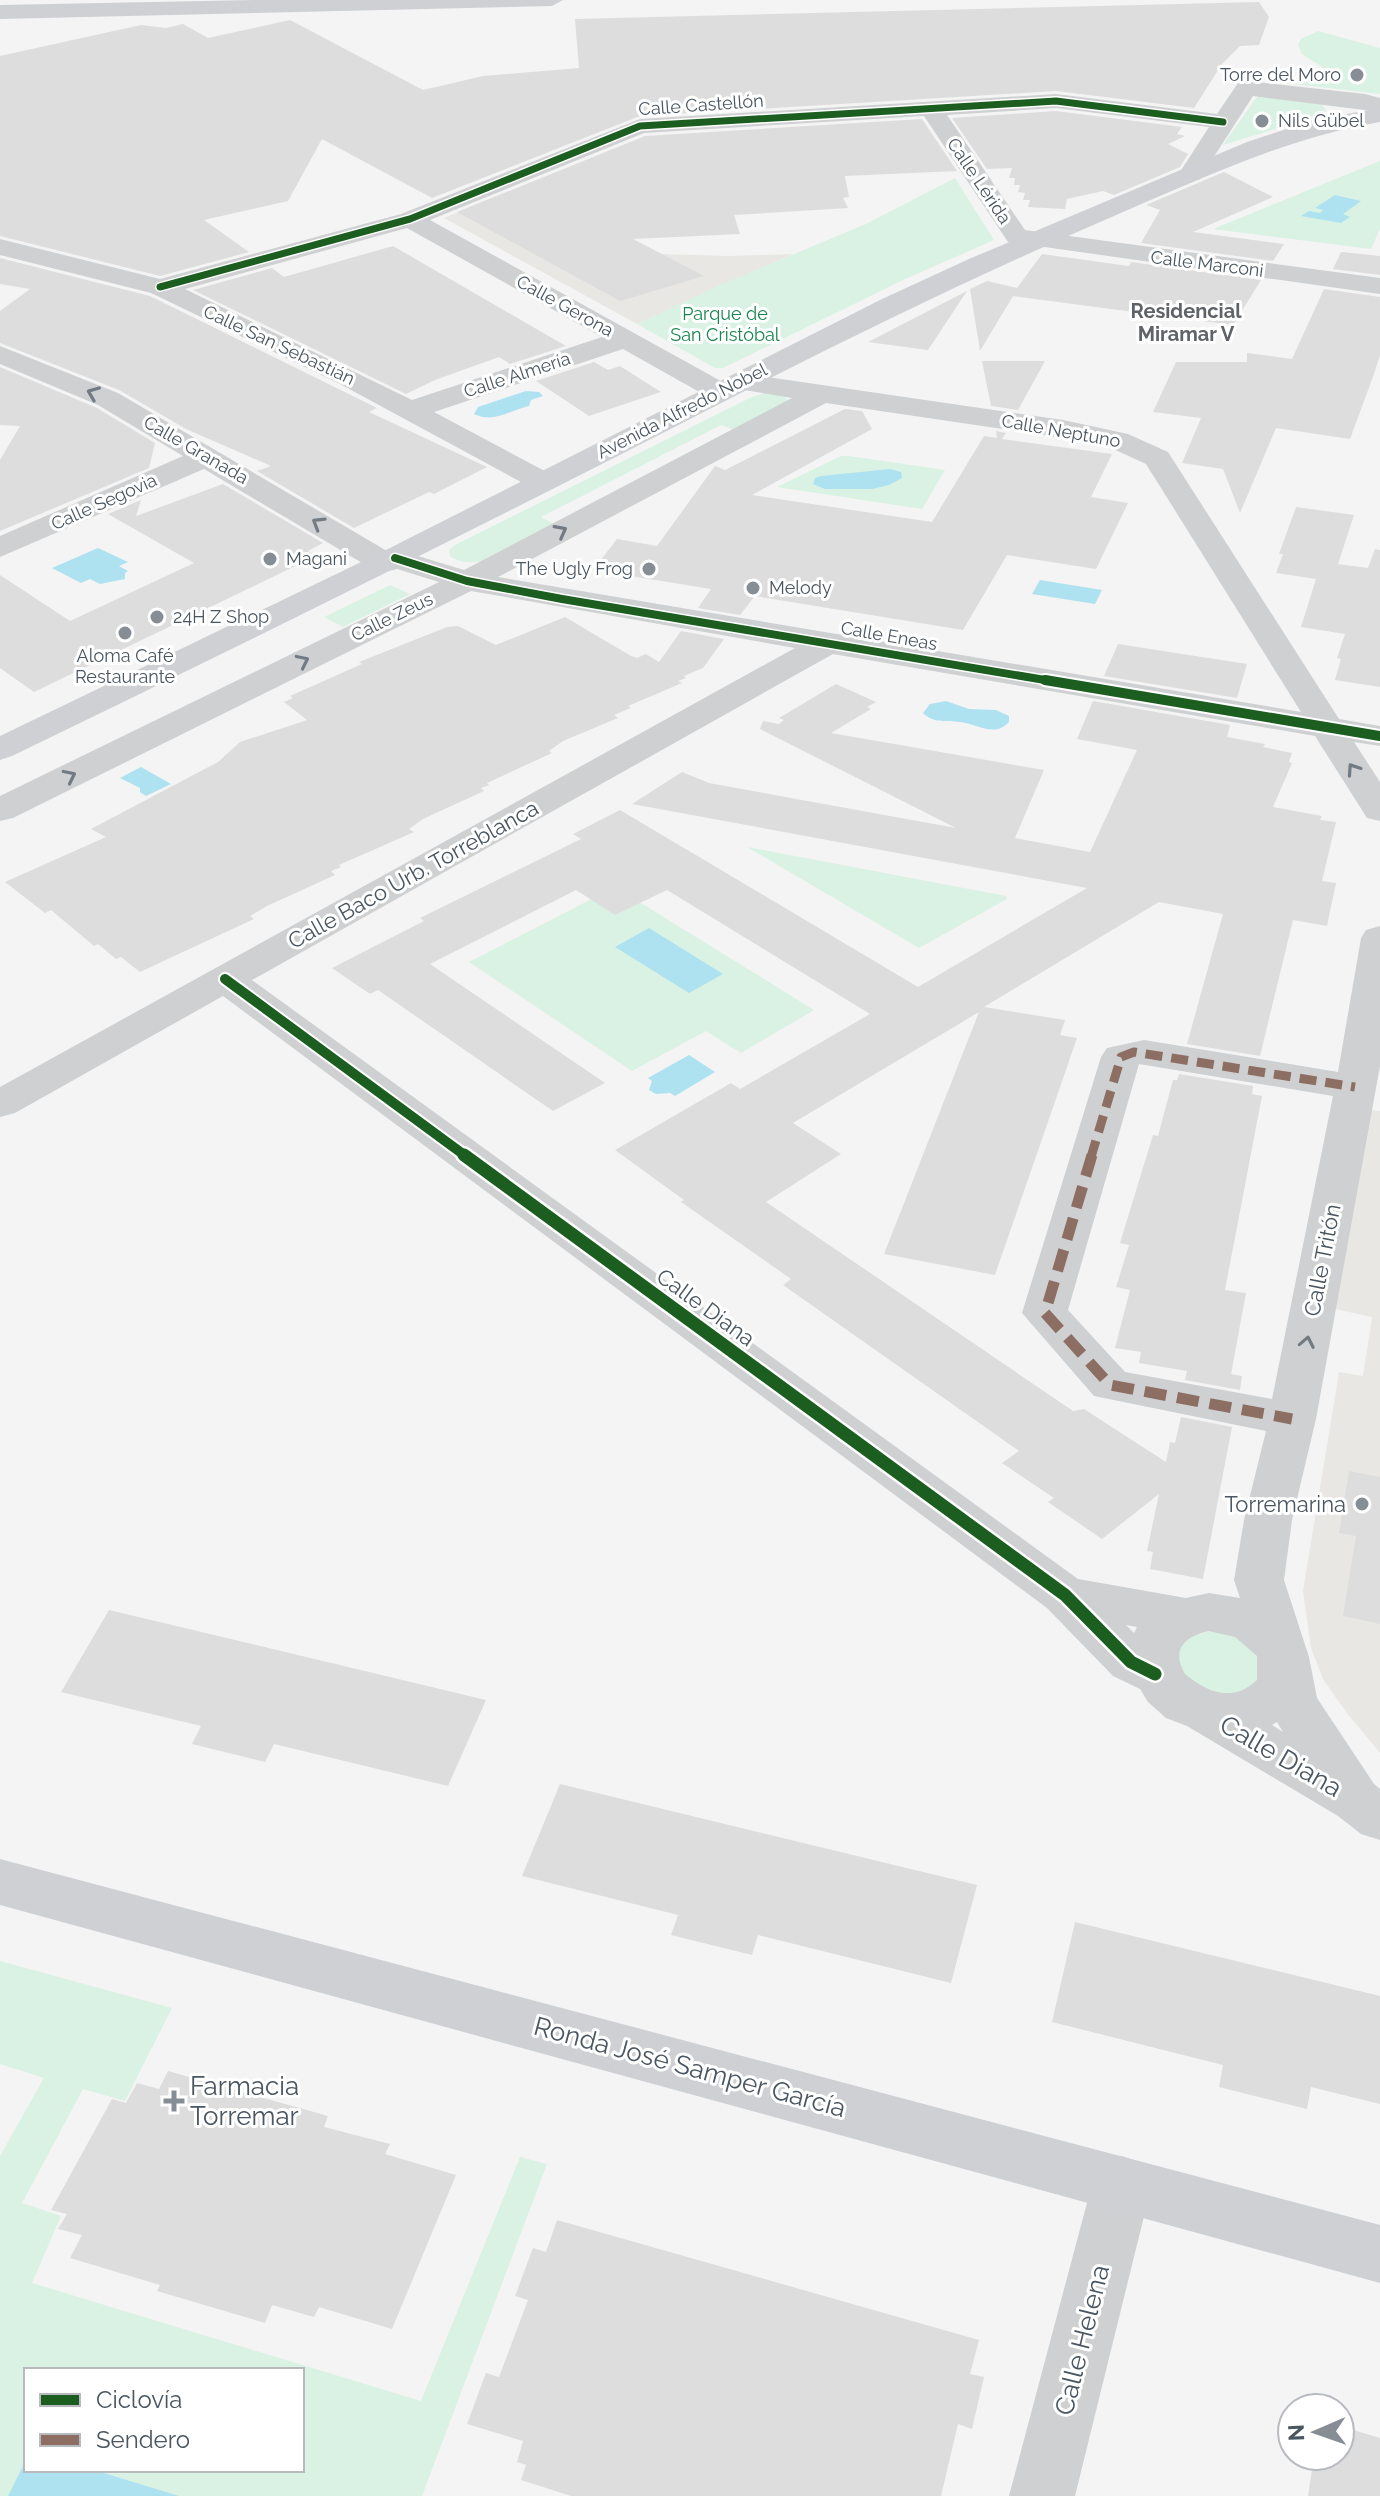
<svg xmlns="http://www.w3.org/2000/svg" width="1380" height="2496" viewBox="0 0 1380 2496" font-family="Raleway,sans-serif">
<rect width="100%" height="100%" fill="#f4f4f4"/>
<!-- commercial -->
<path fill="#e8e7e3" d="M 496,196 L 596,252 L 728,256 L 793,254 L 637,324 L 444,218 Z
M 1371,1110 L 1380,1111 L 1380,1753 L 1346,1712 L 1323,1679 L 1311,1648 L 1303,1591 L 1339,1372 L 1363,1376 L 1372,1317 L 1335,1309 Z"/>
<!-- green -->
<path fill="#d9f2e3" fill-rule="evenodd" d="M 1318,31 L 1380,48 L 1380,94 L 1285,83 L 1324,68 L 1302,54 L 1298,45 L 1301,39 Z
M 1259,94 L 1320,102 L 1326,110 L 1324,114 L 1223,145 Z
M 1380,161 L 1380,229 L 1371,249 L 1213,229 Z
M 955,178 L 994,240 L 903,280 L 723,368 L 715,368 L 637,324 L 720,285 L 866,224 Z
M 765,393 L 784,396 L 789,402 L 737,431 L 721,425 L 541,517 L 556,525 C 529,539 480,577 450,556 L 449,550 L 455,545 L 752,397 Z
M 841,456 L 849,456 L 945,470 L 922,509 L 777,487 Z
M 390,585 L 410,594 L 343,627 L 324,617 Z
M 747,847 L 1006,896 L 1007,899 L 919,948 Z
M 615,887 L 814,1010 L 741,1053 L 706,1031 L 632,1071 L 469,962 Z
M 1214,1630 C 1238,1633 1250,1643 1262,1664 L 1257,1683 C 1222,1704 1210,1693 1179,1672 L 1176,1652 L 1190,1636 Z
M 0,1961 L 172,2008 L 125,2101 L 83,2089 L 22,2203 L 61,2216 L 32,2283 L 421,2401 L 520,2157 L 547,2164 L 422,2496 L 0,2496 L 0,2156 L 44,2078 L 0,2064 ZM 26,2370 L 302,2370 L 302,2470 L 26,2470 Z"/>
<!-- water -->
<path fill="#aee2f0" d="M 1335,195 L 1361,201 L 1343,214 L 1350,217 L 1341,223 L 1301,216 L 1309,211 L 1320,213 L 1323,210 L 1315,208 Z
M 526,391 L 539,392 L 543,396 L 531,400 L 529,406 C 510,410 494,424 474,414 L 478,407 Z
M 890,469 L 901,472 L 902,478 L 889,485 L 872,489 L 825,489 L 813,484 L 815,478 L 821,476 Z
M 98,548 L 128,562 L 119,566 L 128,571 L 125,573 L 125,579 L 100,584 L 90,579 L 81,583 L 52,568 Z
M 1040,580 L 1102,590 L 1095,604 L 1032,594 Z
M 946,701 L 969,709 L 996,710 L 1009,716 L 1009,722 C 994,738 978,724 960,722 C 946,720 934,724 923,713 L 930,704 Z
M 141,767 L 171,784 L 146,796 L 140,792 L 140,788 L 120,778 Z
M 649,928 L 723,974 L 689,993 L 615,947 Z
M 689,1055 L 715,1072 L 675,1096 L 670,1093 L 656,1094 L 649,1090 L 652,1081 L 648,1078 Z
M 26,2460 L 26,2470 L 94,2470 L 179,2496 L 8,2496 Z"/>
<!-- building -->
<path fill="#ddddde" d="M 1259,2 L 1269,17 L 1259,45 L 1240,46 L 1222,64 L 1194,108 L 1056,91 L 640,116 L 432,198 L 322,139 L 288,201 L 204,220 L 249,252 L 160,276 L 0,236 L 0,56 L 141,25 L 166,28 L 183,24 L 208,38 L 290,20 L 423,90 L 483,76 L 579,68 L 575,19 Z
M 1056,111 L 1182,127 L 1177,134 L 1185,136 L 1168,144 L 1188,154 L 1180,167 L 1114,195 L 1103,191 L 1067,199 L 1065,209 L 1028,207 L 1030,200 L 1023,200 L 1025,193 L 1018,192 L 1020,185 L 1014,185 L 1015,178 L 1009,178 L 1012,168 L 987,169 L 952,118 Z
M 922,119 L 957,171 L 845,176 L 849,197 L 843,198 L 848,208 L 734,215 L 740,234 L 633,239 L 704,276 L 620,301 L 457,212 L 645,136 Z
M 1224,172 L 1273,197 L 1193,232 L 1284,244 L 1273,261 L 1141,243 L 1160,210 L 1146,205 Z
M 393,246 L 566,346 L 510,364 L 499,357 L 435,380 L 406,394 L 193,290 L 272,268 L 284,277 Z
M 1341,252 L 1380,256 L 1380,275 L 1333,269 Z
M 1042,254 L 1129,266 L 1131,262 L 1261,280 L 1233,325 L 1013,296 L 980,351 L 970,289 L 987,281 L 1017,288 Z
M 0,258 L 150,296 L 377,408 L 369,412 L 487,467 L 434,494 L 429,492 L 354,528 L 257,471 L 271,466 L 186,429 L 119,390 L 0,343 L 0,311 L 30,289 L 0,284 Z
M 1324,289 L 1380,297 L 1380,355 L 1374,374 L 1350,439 L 1276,428 L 1240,513 L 1223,469 L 1182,463 L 1201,418 L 1153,412 L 1176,362 L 1247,362 L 1247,353 L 1292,359 Z
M 967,291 L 928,350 L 868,342 Z
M 982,361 L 1045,361 L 1018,410 L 991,406 Z
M 594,362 L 608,370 L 620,366 L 661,392 L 589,416 L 536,381 Z
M 0,367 L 97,408 L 155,443 L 149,468 L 0,531 L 0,460 L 20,426 L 0,425 Z
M 845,409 L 862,411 L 872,429 L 752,495 L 932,522 L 984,436 L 997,438 L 996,431 L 1006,433 L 1002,439 L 1112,454 L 1091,497 L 1128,503 L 1096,569 L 1007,555 L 963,630 L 755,596 L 740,615 L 698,608 L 711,589 L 593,570 L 617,539 L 657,546 L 715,466 L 725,470 Z
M 223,484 L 323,543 L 308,551 L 316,556 L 34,692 L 0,668 L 0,575 L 70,621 L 194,563 L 108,514 L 141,500 L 136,516 Z
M 1296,507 L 1354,515 L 1338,564 L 1368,568 L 1375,549 L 1380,550 L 1380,687 L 1335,680 L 1341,659 L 1337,658 L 1345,634 L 1301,627 L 1316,579 L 1276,573 L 1283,554 L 1279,554 Z
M 565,617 L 631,656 L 637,658 L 646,654 L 659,662 L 681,631 L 724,639 L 703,668 L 684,676 L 686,678 L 678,681 L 682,683 L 628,706 L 631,708 L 614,715 L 618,718 L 563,741 L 549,751 L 552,753 L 487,783 L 489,785 L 481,788 L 484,791 L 423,819 L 409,829 L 414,832 L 339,865 L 341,867 L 331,871 L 335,875 L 267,906 L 250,916 L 254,919 L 140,972 L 121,957 L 116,959 L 98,944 L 94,946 L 51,910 L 45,913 L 5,882 L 106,837 L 91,829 L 218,762 L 240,742 L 307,720 L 284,702 L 293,698 L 290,696 L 362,664 L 359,662 L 447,627 L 458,626 L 496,645 Z
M 1118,644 L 1247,664 L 1237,698 L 1104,676 Z
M 836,684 L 876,702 L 867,707 L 871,709 L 831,733 L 1044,770 L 1015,838 L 1090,852 L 1137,750 L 1077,739 L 1093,701 L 1230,725 L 1227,737 L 1265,744 L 1263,747 L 1292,753 L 1289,762 L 1292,763 L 1273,807 L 1322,816 L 1320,820 L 1336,822 L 1322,881 L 1336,883 L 1327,926 L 1293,920 L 1260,1056 L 1187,1044 L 1223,914 L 1159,902 L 984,1007 L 1065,1020 L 1060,1035 L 1077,1038 L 995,1275 L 884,1254 L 979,1012 L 793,1123 L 841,1154 L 766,1202 L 1073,1411 L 1084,1409 L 1166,1462 L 1170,1442 L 1175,1443 L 1181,1417 L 1232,1427 L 1203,1579 L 1150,1569 L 1153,1552 L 1147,1551 L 1159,1494 L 1102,1539 L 1048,1502 L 1054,1498 L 1002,1463 L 1019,1451 L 783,1285 L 791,1279 L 681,1202 L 684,1200 L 615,1150 L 731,1083 L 740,1089 L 870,1014 L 667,890 L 615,915 L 576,890 L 430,964 L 605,1083 L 553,1111 L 378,990 L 370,994 L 332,968 L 424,921 L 420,918 L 581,839 L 573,834 L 620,810 L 918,987 L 1087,888 L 632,804 L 682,772 L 709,783 L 956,828 L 760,729 L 763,721 L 779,724 L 784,720 L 779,718 Z
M 1179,1074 L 1253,1086 L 1252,1094 L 1262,1096 L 1225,1290 L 1246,1293 L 1231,1374 L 1242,1376 L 1240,1390 L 1185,1380 L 1187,1371 L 1139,1363 L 1141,1352 L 1115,1348 L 1130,1290 L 1116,1287 L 1129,1245 L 1120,1243 L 1153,1135 L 1158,1136 L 1173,1080 L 1177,1080 Z
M 1349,1471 L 1380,1477 L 1380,1624 L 1343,1616 L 1356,1536 L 1339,1533 Z
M 109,1610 L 486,1700 L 448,1786 L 274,1744 L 265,1762 L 192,1744 L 201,1726 L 61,1692 Z
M 560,1784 L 977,1885 L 951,1983 L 758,1935 L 752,1955 L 671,1935 L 678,1915 L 522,1876 Z
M 1075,1922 L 1380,1996 L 1380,2104 L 1311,2087 L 1307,2109 L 1219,2087 L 1223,2065 L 1052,2022 Z
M 168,2071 L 328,2116 L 324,2127 L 390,2144 L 385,2154 L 456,2175 L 392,2329 L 319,2307 L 314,2317 L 272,2305 L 265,2323 L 157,2291 L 160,2285 L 70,2258 L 82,2235 L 58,2229 L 67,2214 L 51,2210 L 112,2099 L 126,2103 L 137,2083 L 159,2089 Z
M 557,2220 L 979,2340 L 970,2374 L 984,2377 L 972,2429 L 958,2424 L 941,2496 L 571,2496 L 521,2480 L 526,2465 L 517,2462 L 523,2441 L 467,2424 L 486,2373 L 499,2377 L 528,2300 L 515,2296 L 533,2248 L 546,2252 Z
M 1340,2426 L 1380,2438 L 1380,2496 L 1308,2496 L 1314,2456 L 1340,2456 Z"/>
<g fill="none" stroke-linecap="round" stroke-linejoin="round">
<!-- street -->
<path fill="#ced0d2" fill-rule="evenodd" d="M 1246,81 L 1365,94 L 1380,98 L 1380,112 L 1253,96 L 1199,180 L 1181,180 L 1178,175 L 1209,127 L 1056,108 L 947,115 L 1025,230 L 1380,278 L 1380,294 L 1008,242 L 924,116 L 644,133 L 430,220 L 728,385 L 730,376 L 740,373 L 1063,420 L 1128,434 L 1168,452 L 1339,719 L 1380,726 L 1380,746 L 1354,742 L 1380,782 L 1380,821 L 1367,818 L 1315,736 L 833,654 L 252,980 L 1078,1579 L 1186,1598 L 1209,1593 L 1240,1598 L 1234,1580 L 1244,1520 L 1266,1431 L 1094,1396 L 1022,1313 L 1101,1057 L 1107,1048 L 1144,1040 L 1338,1072 L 1361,938 L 1366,930 L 1380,926 L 1380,1066 L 1316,1419 L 1292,1520 L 1284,1580 L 1309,1657 L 1317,1698 L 1374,1784 L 1380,1789 L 1380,1840 L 1361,1834 L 1338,1816 L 1187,1726 L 1166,1718 L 1148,1702 L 1140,1689 L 1113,1676 L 1047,1608 L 223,996 L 15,1113 L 0,1117 L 0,1087 L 795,648 L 471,591 L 13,818 L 0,821 L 0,796 L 439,582 L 397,569 L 385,572 L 374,570 L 204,469 L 0,557 L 0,536 L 183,456 L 98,405 L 0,364 L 0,346 L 118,393 L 387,551 L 395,549 L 464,570 L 792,398 L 732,388 L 734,392 L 730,398 L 720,401 L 710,398 L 623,349 L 434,412 L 554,476 L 558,482 L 554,488 L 543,491 L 532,488 L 340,384 L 151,293 L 0,255 L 0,239 L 160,279 L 401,214 L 640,119 L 1056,94 L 1217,114 L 1238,83 ZM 407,228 L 602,337 L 412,400 L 185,289 ZM 826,403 L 1063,438 L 1109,447 L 1146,464 L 1301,712 L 498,577 ZM 1139,1064 L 1333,1096 L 1272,1399 L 1125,1372 L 1068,1310 ZM 1126,1625 L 1137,1627 L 1134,1633 ZM 1209,1631 L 1235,1637 L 1257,1656 L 1257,1680 C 1233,1703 1208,1693 1185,1674 C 1170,1649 1186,1636 1209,1631 ZM 1277,1722 L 1283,1732 L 1272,1725 Z
M 1122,2156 L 1144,2164 L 1152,2184 L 1075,2496 L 1009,2496 L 1092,2184 L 1100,2164 Z"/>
<!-- secondary -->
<path fill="#ced0d4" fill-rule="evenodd" d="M 254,0 L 563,0 L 552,6 L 0,19 L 0,5 Z
M 1380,108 L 1380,122 C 1288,138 1215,173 1130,209 C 997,266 868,328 739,394 C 498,518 256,638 12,756 L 0,760 L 0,736 L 384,551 L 880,300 L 969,259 L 1247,142 L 1314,120 Z
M 0,1859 L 1380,2225 L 1380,2283 L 0,1905 Z"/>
<!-- quiet-far1 -->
<path stroke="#8d6e63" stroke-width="9" stroke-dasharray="17 9" stroke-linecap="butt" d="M 1091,1157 L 1121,1057 L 1134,1052 L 1355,1087"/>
<!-- quiet -->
<path stroke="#8d6e63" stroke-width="11" stroke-dasharray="22 11" stroke-linecap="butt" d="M 1092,1155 L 1045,1313 L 1110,1385 L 1292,1419"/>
<!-- cycleway-far3 casing -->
<g stroke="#fff" stroke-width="10">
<path id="cycleway-far3" d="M 160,287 L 410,219 L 640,126 L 1056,101 L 1223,122"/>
</g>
<!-- cycleway-far2 casing -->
<g stroke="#fff" stroke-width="11">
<path id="cycleway-far2" d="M 395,558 L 467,581 L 562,599 L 1057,682"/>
</g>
<!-- cycleway-far1 casing -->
<g stroke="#fff" stroke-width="14">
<path id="cycleway-far1" d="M 1045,680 L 1380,736
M 225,979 L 467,1157"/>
</g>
<!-- cycleway casing -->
<g stroke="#fff" stroke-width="18">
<path id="cycleway" d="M 464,1155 L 1065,1595 L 1131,1662 L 1155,1674"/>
</g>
<!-- cycleway-far3 -->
<use href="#cycleway-far3" stroke="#1b5e20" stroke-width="7"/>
<!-- cycleway-far2 -->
<use href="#cycleway-far2" stroke="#1b5e20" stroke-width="8"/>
<!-- cycleway-far1 -->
<use href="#cycleway-far1" stroke="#1b5e20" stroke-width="10"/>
<!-- cycleway -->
<use href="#cycleway" stroke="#1b5e20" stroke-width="13"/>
</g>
<!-- one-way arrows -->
<defs><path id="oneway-chevron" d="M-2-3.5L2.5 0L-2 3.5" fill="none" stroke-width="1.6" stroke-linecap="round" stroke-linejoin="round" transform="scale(2)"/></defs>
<g stroke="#727b83">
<use href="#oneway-chevron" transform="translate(93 393) rotate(-158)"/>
<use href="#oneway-chevron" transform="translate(318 523) rotate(-149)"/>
<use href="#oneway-chevron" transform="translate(561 531) rotate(-28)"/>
<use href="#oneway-chevron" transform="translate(303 661) rotate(-26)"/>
<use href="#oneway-chevron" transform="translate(1353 769) rotate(-124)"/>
<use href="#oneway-chevron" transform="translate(70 776) rotate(-26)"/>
<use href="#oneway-chevron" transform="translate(1307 1342) rotate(-79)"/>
</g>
<!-- markers -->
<g fill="#868d94" stroke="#fff" stroke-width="3">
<circle cx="1357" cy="75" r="8"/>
<circle cx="1262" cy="121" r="8"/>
<circle cx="270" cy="559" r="8"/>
<circle cx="649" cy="569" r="8"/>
<circle cx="753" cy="588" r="8"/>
<circle cx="157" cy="617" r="8"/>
<circle cx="125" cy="633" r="8"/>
<circle cx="1362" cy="1504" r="8"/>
<path d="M170 2089h8v8h8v8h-8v8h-8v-8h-8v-8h8z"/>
</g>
<g text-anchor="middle" stroke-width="6" stroke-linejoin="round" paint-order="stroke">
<!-- far-poi labels -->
<g font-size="18" fill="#4a5661" stroke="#fff" text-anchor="start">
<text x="1341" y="81" text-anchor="end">Torre del Moro</text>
<text x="1278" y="127">Nils Gübel</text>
<text x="286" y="565">Magani</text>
<text x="633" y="575" text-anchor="end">The Ugly Frog</text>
<text x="769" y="594">Melody</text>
<text x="173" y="623">24H Z Shop</text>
<text x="125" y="662" text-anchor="middle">Aloma Café<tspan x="125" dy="21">Restaurante</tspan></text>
</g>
<!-- far-street labels -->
<g font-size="18" fill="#4a5661" stroke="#fff">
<text transform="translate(701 105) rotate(-4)" y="6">Calle Castellón</text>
<text transform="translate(979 181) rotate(56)" y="6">Calle Lérida</text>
<text transform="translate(1207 264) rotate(7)" y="6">Calle Marconi</text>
<text transform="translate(565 306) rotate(29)" y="6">Calle Gerona</text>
<text transform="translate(279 345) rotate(25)" y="6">Calle San Sebastián</text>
<text transform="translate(517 375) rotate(-18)" y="6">Calle Almería</text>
<text transform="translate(682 411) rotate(-27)" y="6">Avenida Alfredo Nobel</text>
<text transform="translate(1061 431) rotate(10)" y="6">Calle Neptuno</text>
<text transform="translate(196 450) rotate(30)" y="6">Calle Granada</text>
<text transform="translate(104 502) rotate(-24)" y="6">Calle Segovia</text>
<text transform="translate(392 617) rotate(-26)" y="6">Calle Zeus</text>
<text transform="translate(889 636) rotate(10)" y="6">Calle Eneas</text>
</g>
<!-- far-park labels -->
<g font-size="18" fill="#17864f" stroke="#fff">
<text x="725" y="320">Parque de<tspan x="725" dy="21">San Cristóbal</tspan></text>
</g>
<!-- far-neighbourhood labels -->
<g font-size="20" font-weight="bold" fill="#5f6368" stroke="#fff">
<text x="1186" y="318">Residencial<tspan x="1186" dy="23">Miramar V</tspan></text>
</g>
<!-- street labels -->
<g font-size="22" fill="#4a5661" stroke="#fff">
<text transform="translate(413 874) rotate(-29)" y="8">Calle Baco Urb. Torreblanca</text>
<text transform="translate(1322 1260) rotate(-79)" y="8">Calle Tritón</text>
<text transform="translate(706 1307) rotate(36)" y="8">Calle Diana</text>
</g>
<!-- poi labels -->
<g font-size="22" fill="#4a5661" stroke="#fff" text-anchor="end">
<text x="1346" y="1512">Torremarina</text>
</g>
<!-- near-street labels -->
<g font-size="26" fill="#4a5661" stroke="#fff">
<text transform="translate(1281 1756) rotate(30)" y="9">Calle Diana</text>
<text transform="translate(690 2067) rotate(15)" y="9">Ronda José Samper García</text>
<text transform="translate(1082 2340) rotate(-76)" y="9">Calle Helena</text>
</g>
<!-- near-poi labels -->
<g font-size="26" fill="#4a5661" stroke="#fff" text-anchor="start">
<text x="190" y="2095">Farmacia<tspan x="190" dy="30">Torremar</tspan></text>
</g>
</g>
<!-- legend -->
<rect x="24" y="2368" width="280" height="104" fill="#ffffff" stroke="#b7bbc0" stroke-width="2"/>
<rect x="40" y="2394" width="40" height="12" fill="#1b5e20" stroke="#b7bbc0" stroke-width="2"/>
<text x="96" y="2408" font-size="24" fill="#4a5661">Ciclovía</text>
<rect x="40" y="2434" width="40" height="12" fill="#8d6e63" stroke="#b7bbc0" stroke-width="2"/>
<text x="96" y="2448" font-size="24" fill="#4a5661">Sendero</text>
<!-- north arrow -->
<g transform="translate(1316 2432) rotate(268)"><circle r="38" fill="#ffffff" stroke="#b7bbc0" stroke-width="2"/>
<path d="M0-6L14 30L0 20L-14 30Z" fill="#868d94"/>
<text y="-12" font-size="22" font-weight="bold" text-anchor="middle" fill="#4a5661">N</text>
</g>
</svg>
